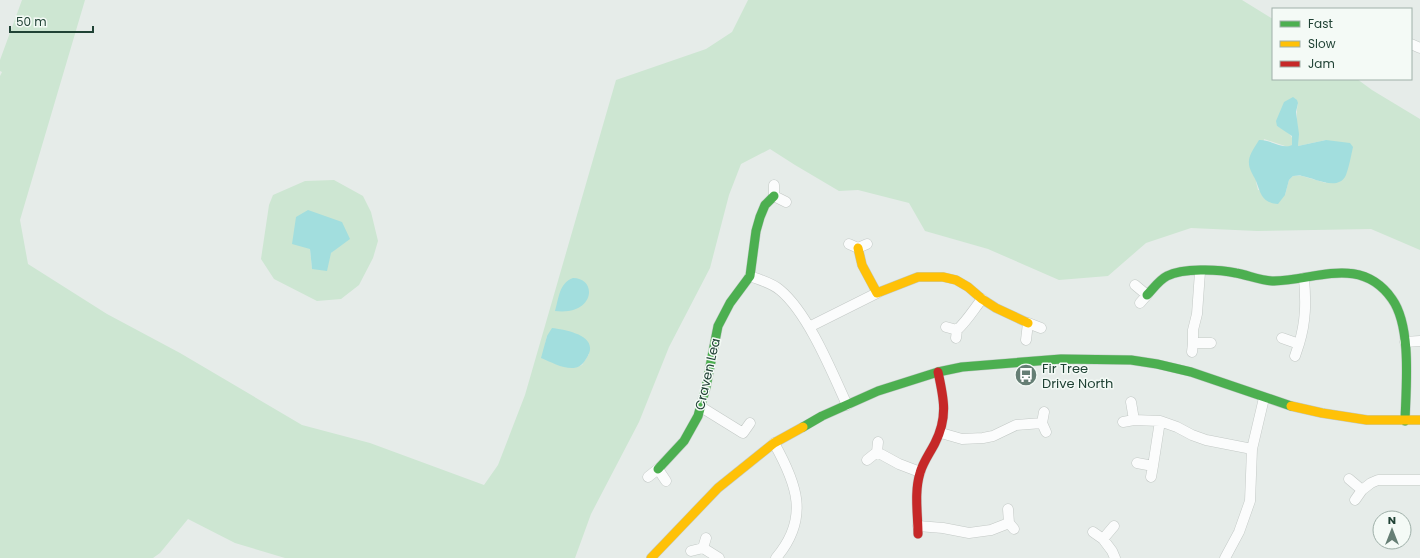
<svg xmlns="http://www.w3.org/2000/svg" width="1420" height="558" viewBox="0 0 1420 558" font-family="Poppins,sans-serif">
<rect width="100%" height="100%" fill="#e6ece9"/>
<!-- green -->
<path fill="#cde6d2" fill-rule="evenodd" d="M 22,0 L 85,0 L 20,220 L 28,264 L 107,314 L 180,353 L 302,425 L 370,443 L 484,485 L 498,465 L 525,395 L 616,80 L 706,49 L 732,32 L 748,0 L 1242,0 L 1273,19 L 1273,79 L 1357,79 L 1372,90 L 1420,119 L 1420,250 L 1371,229 L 1257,231 L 1191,228 L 1146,243 L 1108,276 L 1059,280 L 988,249 L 925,231 L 909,203 L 858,190 L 839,191 L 795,165 L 770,149 L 741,164 L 729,195 L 710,268 L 669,347 L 639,422 L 591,514 L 575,558 L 285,558 L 235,543 L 188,519 L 160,553 L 153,558 L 0,558 L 0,76 L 2,72 L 0,71 L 0,60 ZM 1298,103 C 1295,117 1299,132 1298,146 L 1326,140 L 1326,183 L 1302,176 L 1293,176 L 1289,180 L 1285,195 L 1258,190 L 1256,182 L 1264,139 L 1288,147 L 1291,147 C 1297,136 1286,131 1277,126 ZM 547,336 L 589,354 L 582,365 L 573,368 L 542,358 Z
M 334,180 L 363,196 L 371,212 L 378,241 L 373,258 L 359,285 L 341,299 L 317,301 L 274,279 L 261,259 L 269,205 L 273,195 L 305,181 ZM 338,247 L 312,269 L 310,249 Z"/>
<!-- water -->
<path fill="#a2dede" d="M 1293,97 L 1297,100 L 1298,103 L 1296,112 L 1299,134 L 1298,146 L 1326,140 L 1350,143 L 1353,147 C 1351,156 1349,167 1346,175 C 1338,192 1315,178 1302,176 C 1299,175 1296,176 1293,176 L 1289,180 L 1285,195 L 1278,204 C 1262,203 1261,194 1256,181 C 1253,174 1248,169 1249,160 C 1250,153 1255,147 1259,140 C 1269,139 1284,150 1292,145 L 1292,136 L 1277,126 L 1276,121 L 1284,102 Z
M 308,210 L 342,222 L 350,239 L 331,253 L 327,271 L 312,269 L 310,249 L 292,244 L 296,217 Z
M 573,278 C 598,278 595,316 555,311 C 559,298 559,283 573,278 Z
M 552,328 C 567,330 602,336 586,359 C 583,364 580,367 574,368 C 563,369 551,362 541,358 L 547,336 Z"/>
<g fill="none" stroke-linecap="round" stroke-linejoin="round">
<!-- street casing -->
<g stroke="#c3c9c6" stroke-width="11">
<path id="street" d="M 1411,44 L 1420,48
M 774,185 L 774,196 L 786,202
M 849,244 L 858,248 L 867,244
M 750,276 C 760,280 772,283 780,290 C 808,313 832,372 847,405
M 1135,285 L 1147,295 L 1140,303
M 809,327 L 877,293
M 946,327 L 957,330 L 956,338
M 957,330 C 967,321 974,309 982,299
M 1282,338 L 1299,344 L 1295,356
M 1026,340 L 1028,323 L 1041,328
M 1405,342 L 1420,341
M 1193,343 L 1193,330 L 1197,314 L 1200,272
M 1299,344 C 1306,321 1306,302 1304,278
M 1192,352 L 1193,343 L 1211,343
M 701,407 L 743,433 L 750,423
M 1044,412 L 1042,423 L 1046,432
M 1134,420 L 1160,421 L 1177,427 L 1192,435 L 1206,440 L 1252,449
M 1123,422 L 1134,420 L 1131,402
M 941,433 L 962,439 L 983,438 L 993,436 L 1016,425 L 1042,423
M 774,443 C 797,484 810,518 776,558
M 877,452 L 899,464 L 920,472
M 867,460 L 877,452 L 878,442
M 1137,463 L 1153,466 L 1151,477
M 1153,466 L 1160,421
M 648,477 L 658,469 L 666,481
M 1349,479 L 1362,490 L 1355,500
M 1362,490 L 1371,483 L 1378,480 L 1420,480
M 1008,509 L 1009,523
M 918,526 L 943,528 L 969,533 L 991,530 L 1009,523 L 1014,529
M 1093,532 L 1103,539 L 1114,526
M 1103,539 L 1112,551 L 1115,558
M 703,548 L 719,558
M 691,551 L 703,548 L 706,538
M 1225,558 L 1239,532 L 1250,501 L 1252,449 L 1264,398"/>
</g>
<!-- fast casing -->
<g stroke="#c1cac6" stroke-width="10">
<path id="fast" d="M 1147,295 C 1153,289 1159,280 1167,276 C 1183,268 1218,269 1236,273 C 1248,275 1261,281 1274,281 C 1317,280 1361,255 1392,299 C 1412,327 1406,387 1405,421
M 803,427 L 822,416 L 878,391 L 938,372 L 962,367 L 1061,359 L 1131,360 L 1157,364 L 1191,372 L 1291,406
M 658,469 L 684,441 L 698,416 L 706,387 L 718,326 L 730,303 L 750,276 L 756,231 L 760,217 L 765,205 L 774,196"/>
</g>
<!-- slow casing -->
<g stroke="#c1cac6" stroke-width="10">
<path id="slow" d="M 858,248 L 862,265 L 877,293 L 918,277 L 943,277 L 956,280 L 968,287 L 982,299 L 996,308 L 1028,323
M 1291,406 L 1322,413 L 1367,420 L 1420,420
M 651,558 L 718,488 L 774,443 L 803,427"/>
</g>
<!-- jam casing -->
<g stroke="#c1cac6" stroke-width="10">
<path id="jam" d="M 918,534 C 918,514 914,493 920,473 C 923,462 930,453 935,443 C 948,417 944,399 938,372"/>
</g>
<!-- street -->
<use href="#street" stroke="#fbfcfc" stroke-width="10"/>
<!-- fast -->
<use href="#fast" stroke="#4caf50" stroke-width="9"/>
<!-- slow -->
<use href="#slow" stroke="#ffc107" stroke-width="9"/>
<!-- jam -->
<use href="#jam" stroke="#c62828" stroke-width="9"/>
</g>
<!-- icons -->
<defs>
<g id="bus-disc" transform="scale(1.15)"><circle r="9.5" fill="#657e74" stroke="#f4faf6"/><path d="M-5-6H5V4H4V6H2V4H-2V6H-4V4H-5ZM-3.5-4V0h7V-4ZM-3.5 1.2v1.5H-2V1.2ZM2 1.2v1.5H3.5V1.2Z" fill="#fff"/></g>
</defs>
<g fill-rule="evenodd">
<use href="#bus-disc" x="1026" y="375"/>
</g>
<g text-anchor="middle" stroke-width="3" stroke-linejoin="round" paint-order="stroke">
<!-- poi labels -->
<g font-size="13" fill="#204235" stroke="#f4faf6" text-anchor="start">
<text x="1042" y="373">Fir Tree<tspan x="1042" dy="15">Drive North</tspan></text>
</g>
<!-- street labels -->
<g font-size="13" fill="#204235" stroke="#f4faf6">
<text transform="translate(707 374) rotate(-77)" y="5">Craven Lea</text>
</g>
</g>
<!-- legend -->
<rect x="1272" y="8" width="140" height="72" fill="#f4faf6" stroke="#9fb0a9"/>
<rect x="1280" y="21" width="20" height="6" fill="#4caf50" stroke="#9fb0a9"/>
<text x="1308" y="28" font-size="12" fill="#204235">Fast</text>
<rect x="1280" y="41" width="20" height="6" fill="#ffc107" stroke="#9fb0a9"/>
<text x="1308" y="48" font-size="12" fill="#204235">Slow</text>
<rect x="1280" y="61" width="20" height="6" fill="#c62828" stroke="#9fb0a9"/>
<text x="1308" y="68" font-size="12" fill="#204235">Jam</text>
<!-- north arrow -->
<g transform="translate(1392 530)"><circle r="19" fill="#f4faf6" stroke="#9fb0a9"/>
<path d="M0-3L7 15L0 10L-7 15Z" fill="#657e74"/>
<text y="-6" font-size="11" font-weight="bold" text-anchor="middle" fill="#204235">N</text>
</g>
<!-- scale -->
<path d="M10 26v6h83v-6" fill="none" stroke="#204235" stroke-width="2"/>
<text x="16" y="26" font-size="12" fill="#204235" stroke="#f4faf6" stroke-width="3" paint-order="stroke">50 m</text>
</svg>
